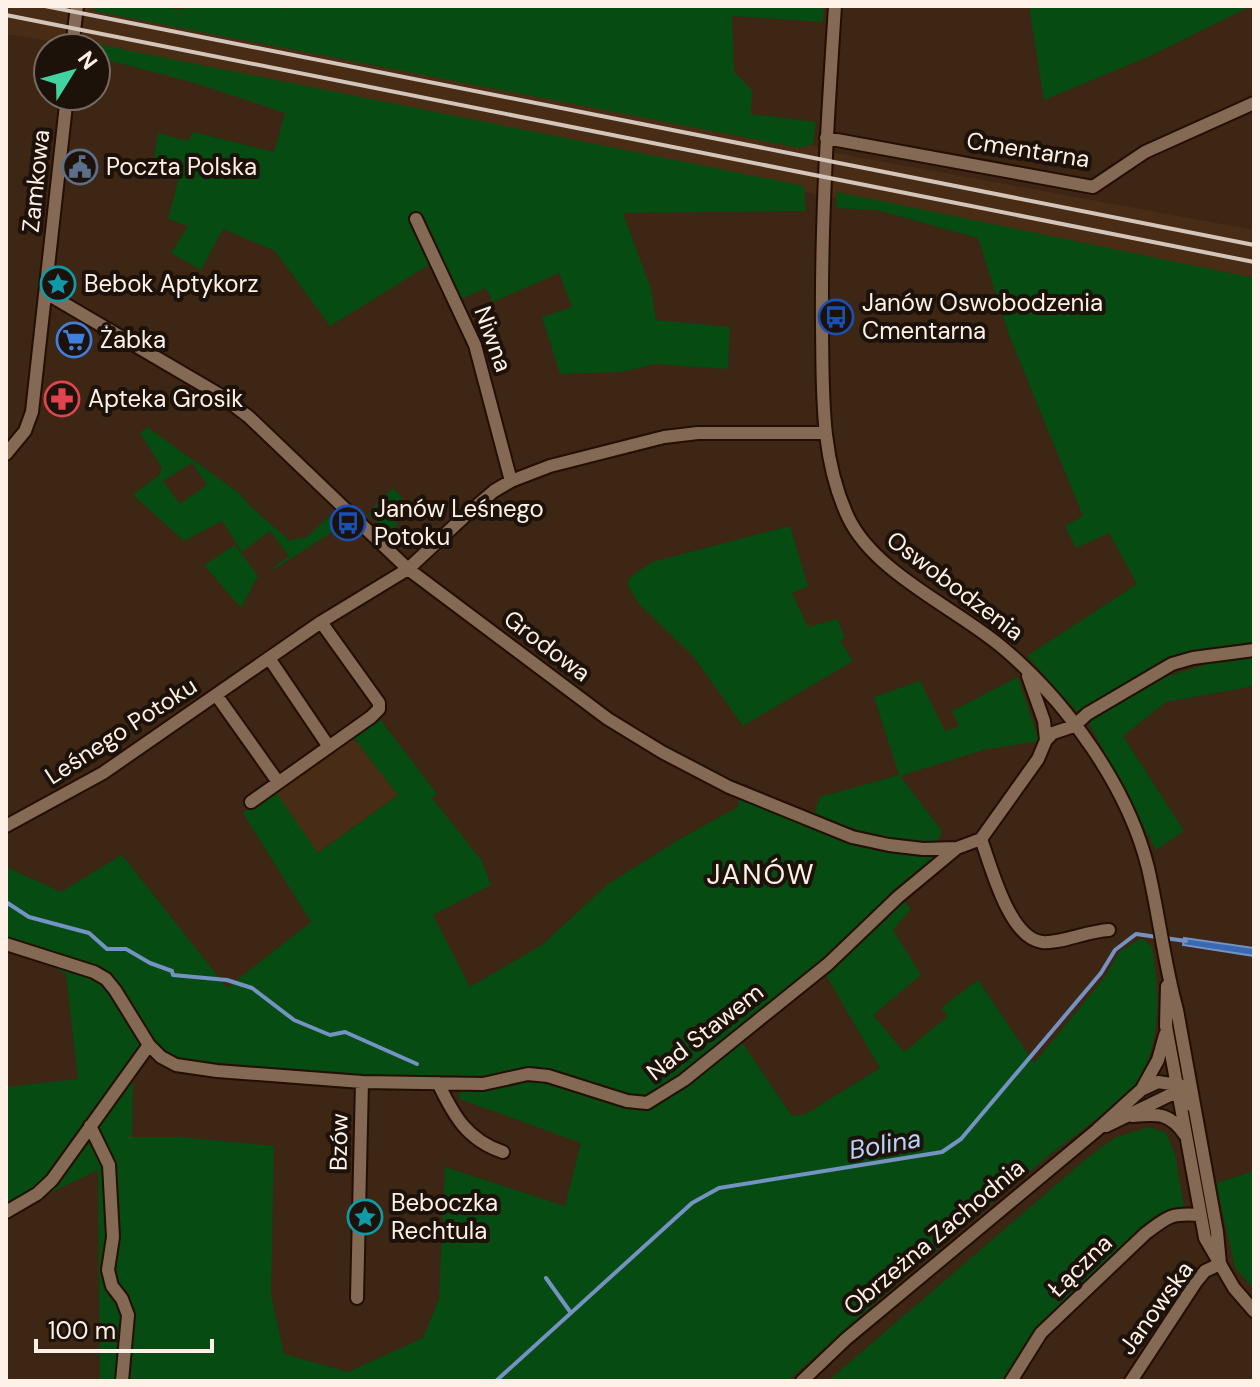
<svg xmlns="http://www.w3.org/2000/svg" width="1260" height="1387" viewBox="0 0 1260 1387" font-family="'DM Sans',sans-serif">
<rect width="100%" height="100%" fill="#3d2614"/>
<!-- built -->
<path fill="#492c15" d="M 6,6 L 113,6 L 799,141 L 831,152 L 1254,230 L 1254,288 L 939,218 L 595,151 L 96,48 L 6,34 Z
M 353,737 L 398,795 L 317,853 L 275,791 Z"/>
<!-- green -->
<path fill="#054b12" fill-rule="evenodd" d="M 95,6 L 156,6 L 183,10 L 184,6 L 273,6 L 287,9 L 287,6 L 824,6 L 823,22 L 732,16 L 734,72 L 752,90 L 751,114 L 816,122 L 813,144 L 800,148 L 94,11 Z
M 1029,6 L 1251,6 L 1150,56 L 1044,100 Z
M 77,40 L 804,186 L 806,211 L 623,213 L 651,289 L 656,320 L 730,327 L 728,369 L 656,364 L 621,372 L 560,374 L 542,317 L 572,307 L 559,273 L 493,302 L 486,288 L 459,300 L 432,263 L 330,326 L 275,251 L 223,229 L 201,270 L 171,253 L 188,226 L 168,219 L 181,170 L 154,159 L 158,133 L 188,141 L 193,132 L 274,152 L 285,113 L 195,83 L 96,57 L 96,48 L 76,48 Z
M 837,192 L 1254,278 L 1254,646 L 1166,663 L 1077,712 L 1027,656 L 1137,584 L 1109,533 L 1076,548 L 1065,526 L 1083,516 L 1009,335 L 978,238 L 877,210 L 836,208 Z
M 147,427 L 239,493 C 254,513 275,526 293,544 L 290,540 L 307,537 L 333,513 L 344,524 L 275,569 L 273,568 L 289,556 L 270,531 L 242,552 L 222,521 L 184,541 L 133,495 L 159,475 L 162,468 L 140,433 ZM 192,463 L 207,485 L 180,504 L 163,481 Z
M 393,488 L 405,501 L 390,515 L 398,524 L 388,534 L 368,513 Z
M 790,526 L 808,586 L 792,593 L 808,627 L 837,619 L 845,638 L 840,640 L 853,661 L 743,726 L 693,656 L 639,604 L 628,586 L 629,578 L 652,562 Z
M 235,545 L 258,576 L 241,608 L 204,565 Z
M 1254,657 L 1254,686 L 1166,702 L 1123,736 L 1184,831 L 1156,850 L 1088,721 L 1156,680 L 1210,663 Z
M 1018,677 L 1039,741 L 983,750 L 900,776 L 942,831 L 937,842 L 888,840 L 814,815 L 820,797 L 899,775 L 874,697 L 920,681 L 945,731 L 959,726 L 952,711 Z
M 379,718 L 437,794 L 432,798 L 482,861 L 491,885 L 433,915 L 470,987 L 542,945 L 608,884 L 680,839 L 738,807 L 739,798 L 876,851 L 945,853 L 952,862 L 904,901 L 911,909 L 893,930 L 921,975 L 873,1015 L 904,1052 L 948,1016 L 941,1008 L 978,980 L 1034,1063 L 1105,977 L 1120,951 L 1142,938 L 1152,947 C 1159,989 1161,1029 1145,1069 L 1148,1071 L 1132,1092 L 1048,1156 L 903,1278 L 788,1381 L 100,1381 L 98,1170 L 6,1214 L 6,1087 L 78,1079 L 66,974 L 6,943 L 6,867 L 61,892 L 122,855 L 227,988 L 311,922 L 243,813 L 275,791 L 318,853 L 398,795 L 353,737 ZM 824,972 L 880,1068 L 806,1114 L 792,1116 L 741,1041 ZM 149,1056 L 170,1067 L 193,1074 L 434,1090 L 469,1079 L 457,1098 L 581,1143 L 565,1206 L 445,1167 L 439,1299 L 423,1338 L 348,1372 L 284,1354 L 271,1295 L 274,1146 L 179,1137 L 132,1137 L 133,1074 Z
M 1149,1127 L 1166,1133 L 1175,1155 L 1184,1207 C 1142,1208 1037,1345 1007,1381 L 828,1381 L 1085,1160 L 1114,1138 Z
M 1254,1171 L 1254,1289 L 1235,1268 L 1216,1183 Z"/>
<!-- water -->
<path fill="#3969b2" stroke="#7492c2" stroke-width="2" d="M 1184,938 L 1254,948 L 1254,956 L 1183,945 Z"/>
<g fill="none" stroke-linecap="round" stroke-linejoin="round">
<!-- stream -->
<path stroke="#7492c2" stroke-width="4" d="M 6,902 L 29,917 L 89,933 L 107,949 L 126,949 L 150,963 L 172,971 L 173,975 L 227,980 L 252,988 L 294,1020 L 330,1035 L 345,1032 L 417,1064
M 546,1278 L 571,1313
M 496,1381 L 692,1203 L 719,1188 L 942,1152 L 961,1139 L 1101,973 L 1115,950 L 1136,934 L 1186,941"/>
<!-- minor casing -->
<g stroke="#230e00" stroke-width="16">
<path id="minor" d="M 835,6 C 828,113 821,219 822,327 C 823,391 820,457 848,517 C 874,573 956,608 1003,648 C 1067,702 1128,787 1148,868 C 1159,915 1164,963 1177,1010 L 1217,1232 L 1220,1264
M 72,48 L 77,6
M 826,138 L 1093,187 L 1145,152 L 1254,103
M 416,219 L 475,345 L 511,481
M 46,293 L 220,395 L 249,417 L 408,569 L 608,719 L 662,752 L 729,787 L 852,837 L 889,845 L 923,849 L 957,848 L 981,839 L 1038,759 L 1046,740 L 1044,721 L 1028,676
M 6,454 L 25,431 L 32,412 L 67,96
M 269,658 L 329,747
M 217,696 L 278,782
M 1046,740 L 1053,733 L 1074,726 L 1087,714 L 1172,664 L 1193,658 L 1254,650
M 251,802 L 371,717 L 379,709 L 379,703 L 321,622
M 6,826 L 103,773 L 321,622 L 408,569 L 467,514 L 494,491 L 511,481 L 550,466 L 664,437 L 698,433 L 825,433
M 981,839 C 991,866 1009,938 1042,942 C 1060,944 1087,931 1109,930
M 6,944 L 94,972 L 106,979 L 115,990 L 149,1045 L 161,1057 L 176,1065 L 217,1071 L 362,1082 L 483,1084 L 528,1074 L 548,1076 L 627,1101 L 647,1103 L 684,1080 L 828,964 L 898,897 L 957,848
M 1167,986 L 1166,1026 L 1205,1238 L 1234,1288 L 1254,1311
M 438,1083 C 454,1116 467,1140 503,1152
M 1143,1087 L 1158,1060 L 1165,1035
M 1132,1116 C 1157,1114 1170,1112 1185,1135
M 90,1126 L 109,1165 L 113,1237 L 108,1270 L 112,1286 L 122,1299 L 128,1315 L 122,1381
M 1106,1126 L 1172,1094 L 1180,1085
M 6,1212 L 37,1194 L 52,1180 L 149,1045
M 357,1298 L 362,1082
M 802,1381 L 846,1339 L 1097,1130 L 1141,1090 L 1158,1082 L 1171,1084 L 1186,1095 L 1191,1105
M 1011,1381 L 1041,1333 L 1145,1234 C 1168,1216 1171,1213 1200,1215
M 1131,1381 L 1196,1282 L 1205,1271 L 1220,1264"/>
</g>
<!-- minor -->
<use href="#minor" stroke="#846955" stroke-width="12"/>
<!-- rail -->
<path stroke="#d4c5ba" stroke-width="4" d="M 45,6 L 1254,245
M 6,15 L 1254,262"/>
</g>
<!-- icons -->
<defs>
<g id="civic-ring" transform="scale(1.8)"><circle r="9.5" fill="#1c120a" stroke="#5c6f8a" stroke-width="1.5"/><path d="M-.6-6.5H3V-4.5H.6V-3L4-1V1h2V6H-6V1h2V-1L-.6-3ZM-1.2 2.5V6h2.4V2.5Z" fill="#5c6f8a"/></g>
<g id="sight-ring" transform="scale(1.8)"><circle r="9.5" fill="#1c120a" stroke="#0f9aa8" stroke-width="1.5"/><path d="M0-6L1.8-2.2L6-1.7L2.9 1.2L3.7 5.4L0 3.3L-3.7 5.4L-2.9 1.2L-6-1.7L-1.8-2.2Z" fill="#0f9aa8"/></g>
<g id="bus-ring" transform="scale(1.8)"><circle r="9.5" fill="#1c120a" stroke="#1a4fb4" stroke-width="1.5"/><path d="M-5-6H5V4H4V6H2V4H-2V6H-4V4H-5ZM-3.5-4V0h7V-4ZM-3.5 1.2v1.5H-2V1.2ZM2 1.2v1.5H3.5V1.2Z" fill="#1a4fb4"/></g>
<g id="supermarket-ring" transform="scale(1.8)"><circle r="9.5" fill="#1c120a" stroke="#3f7fe0" stroke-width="1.5"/><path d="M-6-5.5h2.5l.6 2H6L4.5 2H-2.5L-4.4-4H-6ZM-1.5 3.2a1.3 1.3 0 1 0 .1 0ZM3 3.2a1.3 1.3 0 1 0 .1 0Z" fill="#3f7fe0"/></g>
<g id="pharmacy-ring" transform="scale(1.8)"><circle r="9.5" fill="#1c120a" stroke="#e0444e" stroke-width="1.5"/><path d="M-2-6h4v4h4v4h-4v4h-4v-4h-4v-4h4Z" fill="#e0444e"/></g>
</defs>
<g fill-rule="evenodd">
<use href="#civic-ring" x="80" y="167"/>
<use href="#sight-ring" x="58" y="284"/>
<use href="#bus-ring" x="836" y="317"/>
<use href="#supermarket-ring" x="74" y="340"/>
<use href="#pharmacy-ring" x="62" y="399"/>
<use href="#bus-ring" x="348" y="523"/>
<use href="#sight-ring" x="365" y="1217"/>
</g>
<g text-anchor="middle" stroke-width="8" stroke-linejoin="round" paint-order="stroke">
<!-- street labels -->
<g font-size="24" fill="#fef1e8" stroke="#1c120a">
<text transform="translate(1028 150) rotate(9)" y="8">Cmentarna</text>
<text transform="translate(36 181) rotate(-84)" y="8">Zamkowa</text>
<text transform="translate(493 339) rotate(70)" y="8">Niwna</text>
<text transform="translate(955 586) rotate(37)" y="8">Oswobodzenia</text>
<text transform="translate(547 646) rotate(37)" y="8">Grodowa</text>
<text transform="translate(121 731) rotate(-33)" y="8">Leśnego Potoku</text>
<text transform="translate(705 1032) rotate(-38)" y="8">Nad Stawem</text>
<text transform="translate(339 1142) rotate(-89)" y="8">Bzów</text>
<text transform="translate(934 1237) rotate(-40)" y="8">Obrzeżna Zachodnia</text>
<text transform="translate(1080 1266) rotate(-44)" y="8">Łączna</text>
<text transform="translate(1156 1308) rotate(-54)" y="8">Janowska</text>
</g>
<!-- poi labels -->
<g font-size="24" fill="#fef1e8" stroke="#1c120a" text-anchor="start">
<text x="106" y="175">Poczta Polska</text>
<text x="84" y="292">Bebok Aptykorz</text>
<text x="862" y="311">Janów Oswobodzenia<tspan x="862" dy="28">Cmentarna</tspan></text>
<text x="100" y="348">Żabka</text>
<text x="88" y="407">Apteka Grosik</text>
<text x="374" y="517">Janów Leśnego<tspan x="374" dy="28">Potoku</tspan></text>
<text x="391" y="1211">Beboczka<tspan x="391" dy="28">Rechtula</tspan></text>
</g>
<!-- water labels -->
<g font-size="26" font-style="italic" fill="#b9d4fb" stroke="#1c120a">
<text transform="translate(885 1144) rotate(-10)" y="9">Bolina</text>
</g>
<!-- quarter labels -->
<g font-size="28" letter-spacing="2" fill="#fef1e8" stroke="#1c120a">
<text x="761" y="884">JANÓW</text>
</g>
</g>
<!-- border -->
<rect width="1260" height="1387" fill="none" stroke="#fef1e8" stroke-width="16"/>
<!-- north arrow -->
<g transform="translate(72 72) rotate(53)"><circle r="38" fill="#1c120a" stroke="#766b63" stroke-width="2"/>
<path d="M0-6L14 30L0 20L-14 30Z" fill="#41d4a1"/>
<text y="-12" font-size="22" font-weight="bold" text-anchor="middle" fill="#fef1e8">N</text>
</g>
<!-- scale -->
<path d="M36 1339v12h176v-12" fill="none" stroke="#fef1e8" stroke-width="4"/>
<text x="48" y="1339" font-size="24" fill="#fef1e8" stroke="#1c120a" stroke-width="6" paint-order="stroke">100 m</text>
</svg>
